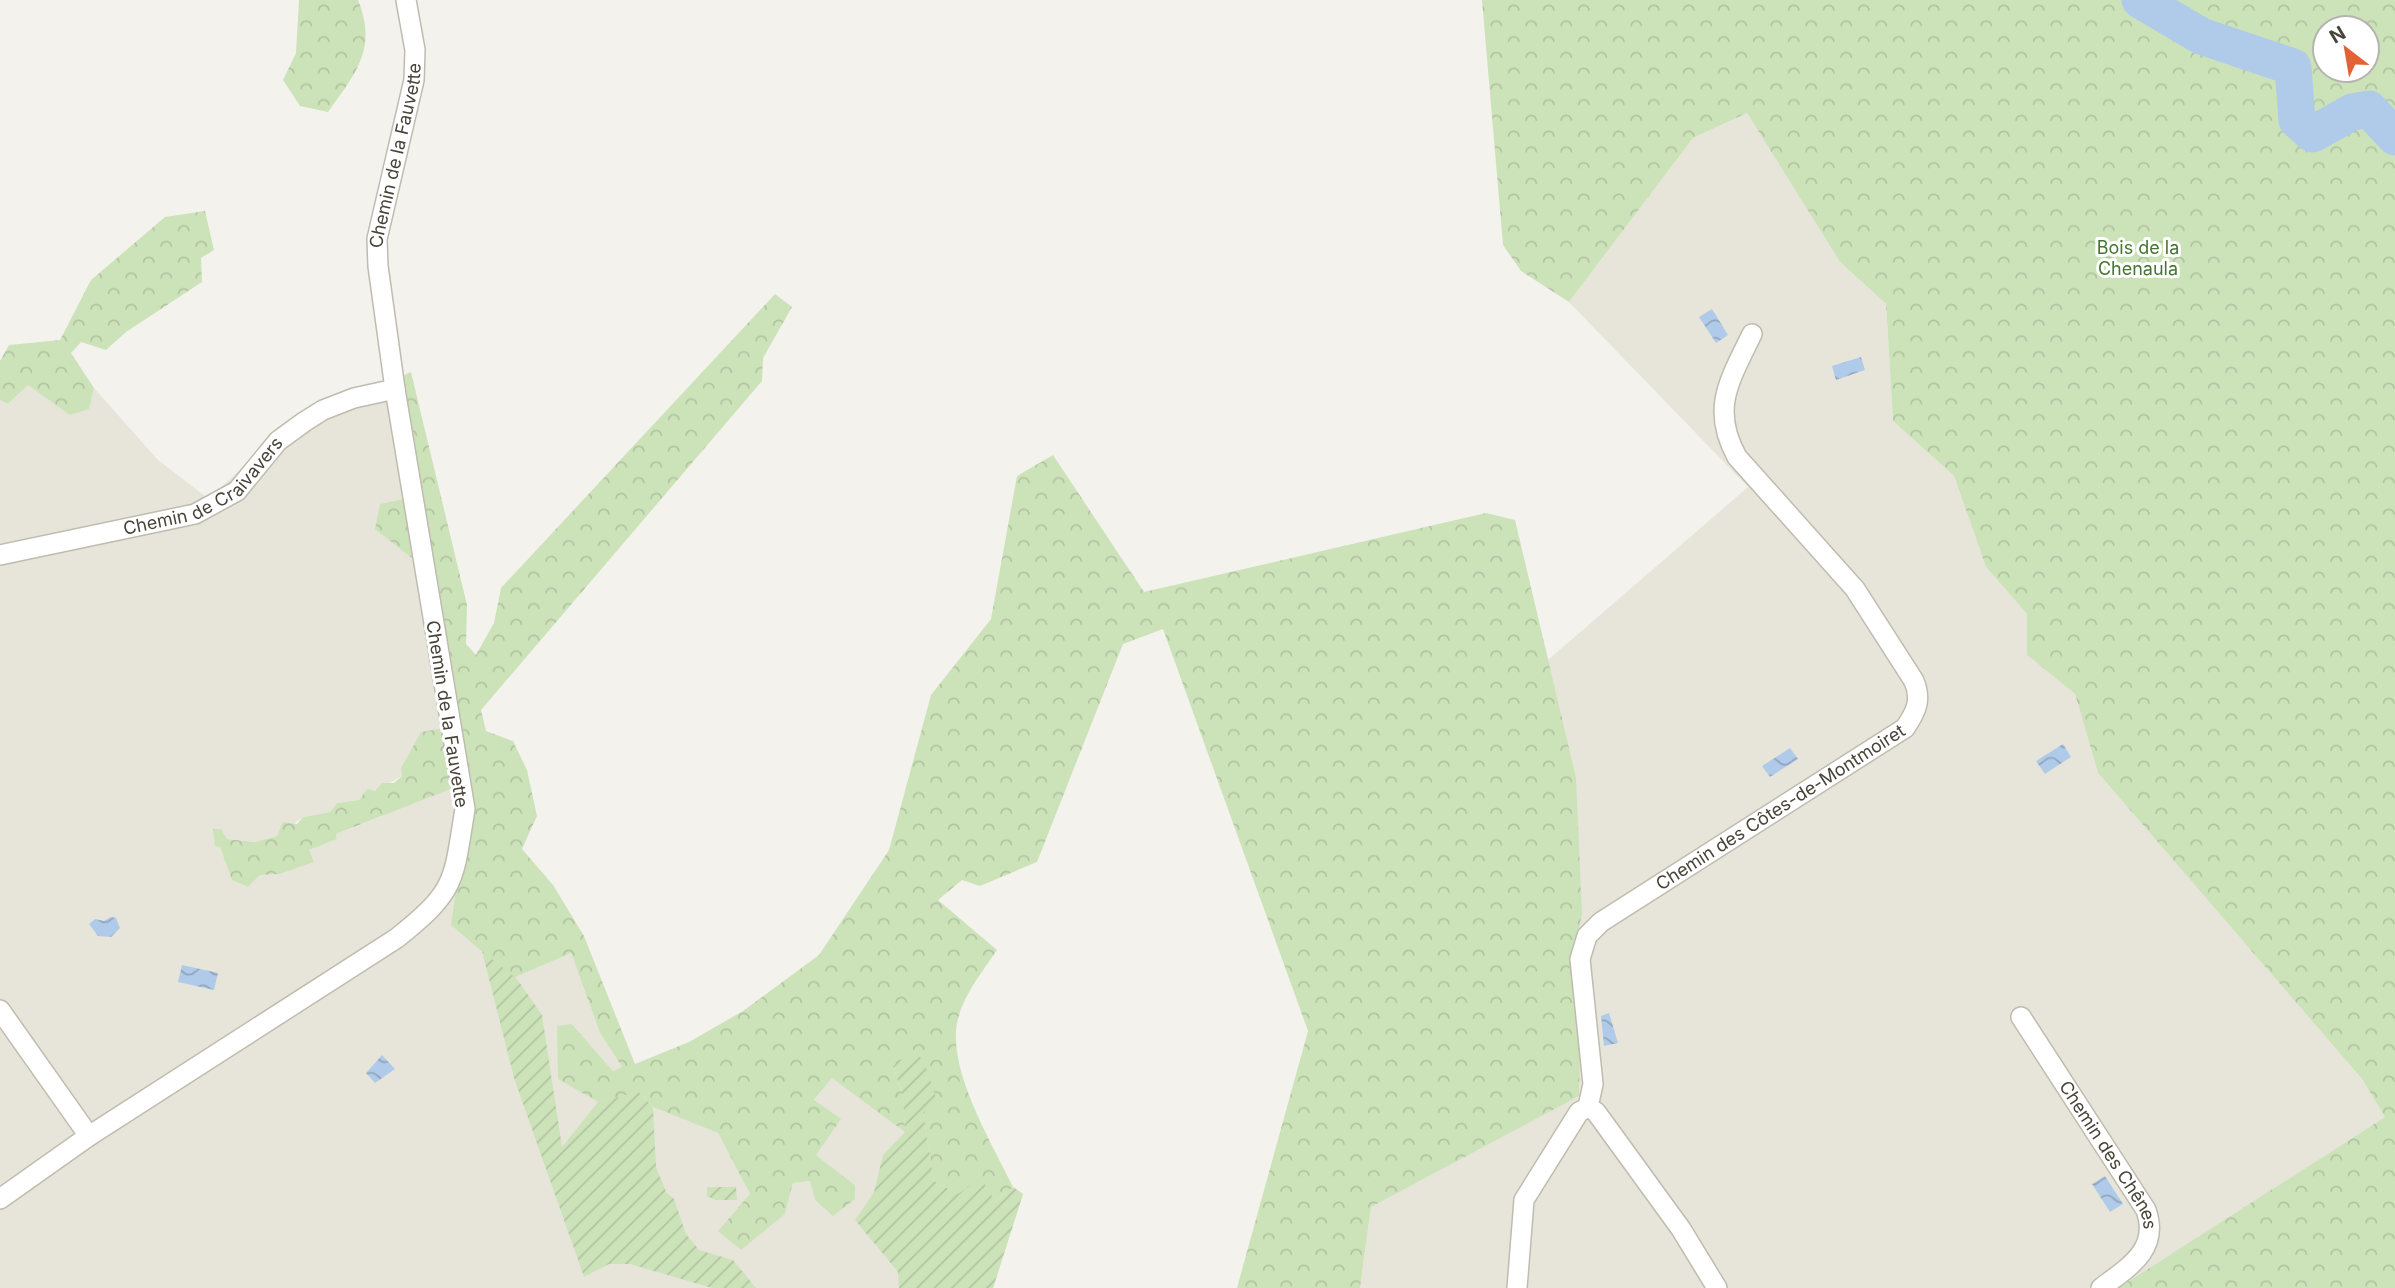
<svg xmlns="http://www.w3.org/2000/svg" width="2395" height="1288" viewBox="0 0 2395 1288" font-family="Inter,sans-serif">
<defs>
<pattern id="forest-crowns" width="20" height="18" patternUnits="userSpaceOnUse" patternTransform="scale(1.75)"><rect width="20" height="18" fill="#cce3ba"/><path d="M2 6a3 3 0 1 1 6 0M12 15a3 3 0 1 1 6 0" fill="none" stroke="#b1c4a1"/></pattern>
<pattern id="garden-furrows" width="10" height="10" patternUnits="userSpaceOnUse" patternTransform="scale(1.75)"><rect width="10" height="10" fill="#cce3ba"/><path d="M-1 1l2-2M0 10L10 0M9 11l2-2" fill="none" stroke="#b1c4a1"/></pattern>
<pattern id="water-waves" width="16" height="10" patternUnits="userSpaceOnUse" patternTransform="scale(1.75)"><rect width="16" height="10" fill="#b0cbe9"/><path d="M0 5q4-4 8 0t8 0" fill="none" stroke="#91a6be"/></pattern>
</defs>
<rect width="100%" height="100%" fill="#f4f2ec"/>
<!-- residential -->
<path fill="#e7e5da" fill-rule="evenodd" d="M 1747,113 L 1840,262 L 1886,304 L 1893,421 L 1954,476 L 1986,567 L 2027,614 L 2027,655 L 2075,694 L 2098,773 L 2362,1079 L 2385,1117 L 2118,1288 L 1360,1288 L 1371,1207 L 1579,1095 L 1573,957 L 1576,777 L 1548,660 L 1748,487 L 1569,302 L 1693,138 Z
M 397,378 L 474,811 L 571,953 L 600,1033 L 622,1067 L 613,1071 L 572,1024 L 558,1079 L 639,1092 L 653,1107 L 718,1133 L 750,1194 L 785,1214 L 793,1183 L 810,1181 L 815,1200 L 855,1185 L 816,1155 L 814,1101 L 832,1077 L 936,1098 L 995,1202 L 1013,1187 L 1023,1194 L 993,1288 L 0,1288 L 0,400 L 8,404 L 28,385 L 89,409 L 94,388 L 158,460 L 209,499 L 293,419 ZM 402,776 L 392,809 L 383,816 L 336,834 L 337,839 L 308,850 L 313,862 L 280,874 L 260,875 L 248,887 L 232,880 L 220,847 L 227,839 L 255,842 L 277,836 L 303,817 L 330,812 L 337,803 L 359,800 Z"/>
<!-- forest -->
<path fill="url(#forest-crowns)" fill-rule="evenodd" d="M 299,0 L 358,0 C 378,49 355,74 328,112 L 300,106 L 283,80 L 296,53 Z
M 1482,0 L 2395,0 L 2395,1288 L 2118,1288 L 2385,1117 L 2362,1079 L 2098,773 L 2075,694 L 2027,655 L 2027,614 L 1986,567 L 1954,476 L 1893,421 L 1886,304 L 1840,262 L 1747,113 L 1693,138 L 1569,302 L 1521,271 L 1503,245 ZM 2325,28 L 2367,28 L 2367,70 L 2325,70 Z
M 205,211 L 214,250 L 201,258 L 202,282 L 126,332 L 106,350 L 81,342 L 71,353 L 94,388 L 89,409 L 70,415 L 28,385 L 8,404 L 0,400 L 0,361 L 9,345 L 60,340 L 91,280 L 165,217 Z
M 775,294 L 792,307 L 763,358 L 762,381 L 481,710 L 486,731 L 513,741 L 527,770 L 537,816 L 522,849 L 553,885 L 584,936 L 635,1064 L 689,1042 L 743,1011 L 819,955 L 889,850 L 931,695 L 991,619 L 1017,476 L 1053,455 L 1144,592 L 1486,513 L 1515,520 L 1576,777 L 1582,914 L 1573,957 L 1580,1051 L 1579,1096 L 1371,1207 L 1360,1288 L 1237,1288 L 1308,1031 L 1163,629 L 1123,644 L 1037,862 L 980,886 L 962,880 L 938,900 L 997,950 C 981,974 958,1001 956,1031 C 953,1079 992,1144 1013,1187 L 995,1202 L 958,1194 L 934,1181 L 923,1113 L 893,1066 L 903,1097 L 905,1132 L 832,1078 L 814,1100 L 841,1119 L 816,1155 L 855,1185 L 855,1199 L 833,1216 L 815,1200 L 810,1181 L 793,1183 L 785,1214 L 741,1250 L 718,1231 L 750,1194 L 718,1133 L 653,1107 L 639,1092 L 598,1102 L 558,1079 L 557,1026 L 572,1024 L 613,1071 L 622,1067 L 600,1033 L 571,953 L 513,978 L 451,925 L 459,869 L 474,811 L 432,574 L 375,529 L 380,504 L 418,496 L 397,378 L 411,372 L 467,605 L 466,644 L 476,655 L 494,623 L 501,588 Z
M 444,728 L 453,788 L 336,834 L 337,839 L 309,850 L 314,862 L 280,874 L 260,875 L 248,887 L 232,880 L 220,847 L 215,846 L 213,829 L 221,829 L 227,839 L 255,842 L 277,836 L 283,822 L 297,824 L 303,817 L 330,812 L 337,803 L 359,800 L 367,789 L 375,791 L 382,783 L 394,783 L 402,776 L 401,768 L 421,732 Z"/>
<!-- garden -->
<path fill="url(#garden-furrows)" d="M 482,951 L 517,979 L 542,1015 L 562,1147 L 598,1102 L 639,1092 L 653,1107 L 656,1167 L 666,1192 L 674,1199 L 686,1234 L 699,1250 L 733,1260 L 756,1288 L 712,1288 L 630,1264 L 609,1264 L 584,1277 L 514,1078 Z
M 914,1051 L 924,1061 L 936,1098 L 923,1113 L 934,1181 L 958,1194 L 981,1178 L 995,1202 L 1013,1187 L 1023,1194 L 993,1288 L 899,1288 L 898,1272 L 855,1220 L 874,1192 L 883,1155 L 905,1132 L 903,1097 L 893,1066 Z
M 707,1187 L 736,1187 L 737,1200 L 715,1200 L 707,1196 Z"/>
<!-- water -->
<path fill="url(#water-waves)" d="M 1712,309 L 1728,335 L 1716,343 L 1699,317 Z
M 1861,357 L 1865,370 L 1836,380 L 1832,366 Z
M 2063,744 L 2071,757 L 2045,774 L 2036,761 Z
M 1790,748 L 1798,759 L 1770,777 L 1762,766 Z
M 111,917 L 116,918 L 120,928 L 111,937 L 98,936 L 89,924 L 95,919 L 104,921 Z
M 182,965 L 218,973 L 214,990 L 178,982 Z
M 1609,1013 L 1618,1043 L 1604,1046 L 1601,1016 Z
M 382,1055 L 395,1069 L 375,1083 L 366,1073 Z
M 2105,1176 L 2123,1204 L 2110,1212 L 2092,1184 Z"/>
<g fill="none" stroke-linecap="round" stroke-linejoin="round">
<!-- river -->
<path stroke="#b0cbe9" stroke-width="37" d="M 2140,0 L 2201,36 L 2293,67 L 2297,120 L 2313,134 L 2352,112 L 2369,109 L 2395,137"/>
<!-- street casing -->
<g stroke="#bfbbaf" stroke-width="22">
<g id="street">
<path id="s1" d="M 0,555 L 195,514 L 237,491 L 278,441 L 304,422 L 323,410 L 354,398 L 395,389"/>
<path d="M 0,1010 L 89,1136"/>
<path id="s2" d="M 2021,1017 L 2146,1210 C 2160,1249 2129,1267 2101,1288"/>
<path id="s3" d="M 1588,1107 L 1593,1084 L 1580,959 L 1587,936 L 1601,922 L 1905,728 C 1916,712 1922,700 1914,681 L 1855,589 L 1737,457 C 1710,408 1730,380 1752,334"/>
<path d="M 1588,1107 L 1596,1112 L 1681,1229 L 1717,1288"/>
<path id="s4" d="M 0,1199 L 89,1136 L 397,938 C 457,890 453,882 465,809 L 395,389 L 378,266 L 377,239 L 414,80 L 415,50 L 406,0"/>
<path d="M 1517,1288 L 1524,1200 L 1579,1112 L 1588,1107"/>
</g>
</g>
<!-- street -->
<use href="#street" stroke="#fff" stroke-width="19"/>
</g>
<g text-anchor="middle" stroke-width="6" stroke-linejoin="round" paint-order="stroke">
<!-- street labels -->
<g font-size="18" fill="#48443a" stroke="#fff">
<text dy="6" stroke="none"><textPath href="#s4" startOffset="1290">Chemin de la Fauvette</textPath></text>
<text dy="6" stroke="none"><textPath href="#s1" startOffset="220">Chemin de Craivavers</textPath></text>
<text transform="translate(447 714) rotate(81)" y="6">Chemin de la Fauvette</text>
<text dy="6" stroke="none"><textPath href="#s3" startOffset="406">Chemin des Côtes-de-Montmoiret</textPath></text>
<text dy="6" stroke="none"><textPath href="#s2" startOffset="164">Chemin des Chênes</textPath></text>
</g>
<!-- park labels -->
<g font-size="18" fill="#457433" stroke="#fff">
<text x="2138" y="254">Bois de la<tspan x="2138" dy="21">Chenaula</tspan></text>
</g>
</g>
<!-- north arrow -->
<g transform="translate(2346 49) rotate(329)"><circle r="33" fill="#ffffff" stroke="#b6b4b0" stroke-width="2"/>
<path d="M0-5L12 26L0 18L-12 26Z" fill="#e26235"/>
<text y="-10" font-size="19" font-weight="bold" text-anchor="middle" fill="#48443a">N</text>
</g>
</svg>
